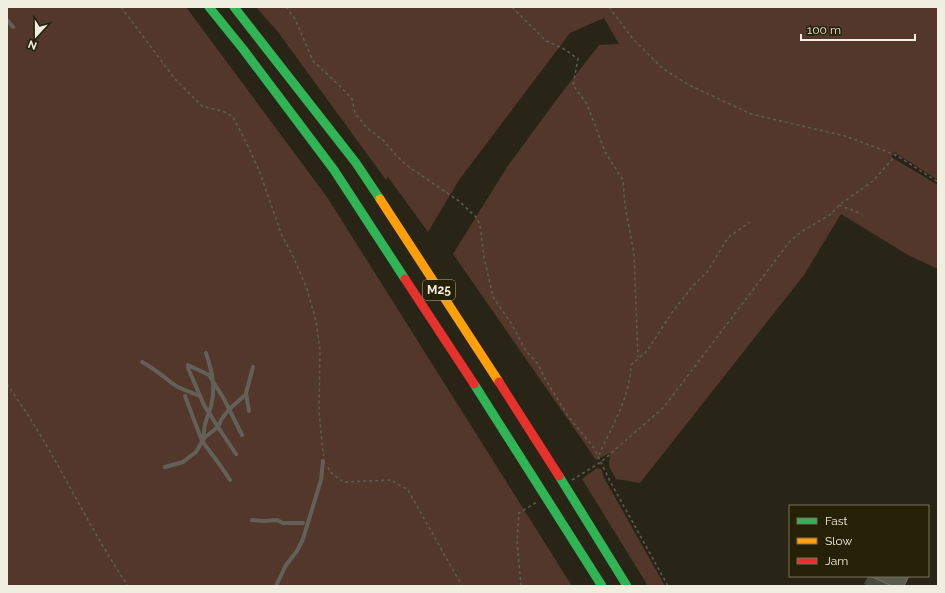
<svg xmlns="http://www.w3.org/2000/svg" width="945" height="593" viewBox="0 0 945 593" font-family="Raleway,sans-serif">
<rect width="100%" height="100%" fill="#282517"/>
<!-- green -->
<path fill="#52372a" d="M 7,7 L 186,7 L 327,197 L 572,586 L 7,586 Z
M 256,7 L 938,7 L 938,180 L 894,152 L 891,157 L 938,185 L 938,269 L 908,255 L 841,214 L 804,275 L 640,483 L 616,479 L 609,466 L 610,453 L 596,460 L 453,254 L 507,167 L 557,99 L 599,45 L 619,44 L 604,18 L 570,33 L 459,180 L 428,232 L 388,177 L 386,180 L 278,32 Z
M 597,468 L 602,470 L 603,476 L 665,586 L 648,586 L 582,479 Z"/>
<g fill="none" stroke-linecap="round" stroke-linejoin="round">
<!-- path -->
<path stroke="#605e54" stroke-width="1.5" stroke-dasharray="3 3" stroke-linecap="butt" d="M 121,7 L 175,79 L 202,106 L 225,112 L 233,117 L 245,140 L 259,170 L 282,236 L 292,254 L 307,289 L 316,321 L 320,350 L 319,412 L 323,452 L 324,456
M 286,7 L 295,19 L 313,61 L 340,86 L 352,99 L 355,113 L 366,127 L 384,141 L 396,155 L 406,165 L 459,201 L 476,217 L 480,225 L 484,257 L 493,297 L 511,323 L 526,351 L 538,364 L 544,377 L 568,416 L 594,448 L 610,481 L 668,586
M 512,7 L 546,41 L 564,49 L 578,59 L 573,85 L 587,104 L 605,152 L 623,180 L 625,206 L 634,253 L 638,357
M 609,7 L 633,39 L 662,68 L 689,85 L 751,114 L 845,136 L 896,155 L 938,182
M 839,205 L 862,214
M 7,384 C 20,403 33,422 45,443 C 73,491 97,540 128,586
M 599,455 C 612,426 630,397 631,365 L 647,351 L 673,311 L 693,286 L 708,271 L 725,242 L 730,236 L 750,222
M 328,467 L 330,472 L 343,482 L 391,480 L 408,490 L 462,586
M 572,480 L 601,462 L 664,407 L 790,241 L 801,232 L 831,214 L 839,205 L 873,181 L 896,155
M 521,586 L 517,541 L 519,513 L 537,502"/>
<!-- lane -->
<path stroke="#636157" stroke-width="4" d="M 7,20 L 13,27
M 142,362 C 155,369 165,378 176,386 C 184,390 192,393 200,396
M 188,365 L 209,375 L 224,399 L 242,435
M 185,396 L 202,441 L 220,465 L 230,480
M 249,411 L 246,393 L 253,367
M 204,439 C 203,425 207,419 211,406 C 216,387 212,371 206,353
M 236,454 L 218,427 C 223,413 233,406 244,396
M 165,467 L 183,462 L 196,452 L 204,438 L 218,427 L 204,405 L 188,368
M 252,520 L 264,521 L 277,520 L 283,523 L 303,523
M 276,586 L 286,565 L 297,551 L 303,539 L 321,480 L 323,461"/>
<!-- fast -->
<path stroke="#30b455" stroke-width="9" d="M 209,7 L 243,49 L 334,170 L 405,279
M 234,7 L 356,163 L 380,199
M 474,384 L 602,586
M 559,476 L 627,586"/>
<!-- slow -->
<path stroke="#ff9f0a" stroke-width="9" d="M 380,199 L 499,382"/>
<!-- jam -->
<path stroke="#e5322d" stroke-width="9" d="M 405,279 L 474,384
M 499,382 L 559,476"/>
</g>
<!-- wall -->
<path fill="#494a3c" d="M 868,576 L 909,576 L 904,586 L 868,586 L 864,584 Z"/>
<!-- building -->
<path fill="#5b5c4e" stroke="#727364" d="M 870,576 L 909,576 L 904,586 L 892,586 Z"/>
<g text-anchor="middle" stroke-width="4" stroke-linejoin="round" paint-order="stroke">
<!-- shield labels -->
<rect fill="#242107" stroke="#b3b09e" stroke-width="1" x="423" y="280" width="32" height="20" rx="3"/>
<g font-size="12" font-weight="bold" fill="#f0eedf">
<text x="439" y="294">M25</text>
</g>
</g>
<!-- border -->
<rect width="945" height="593" fill="none" stroke="#f0eedf" stroke-width="16"/>
<!-- legend -->
<rect x="789" y="505" width="140" height="72" fill="#242107" stroke="#76735d"/>
<rect x="797" y="518" width="20" height="6" fill="#30b455" stroke="#76735d"/>
<text x="825" y="525" font-size="12" fill="#f0eedf">Fast</text>
<rect x="797" y="538" width="20" height="6" fill="#ff9f0a" stroke="#76735d"/>
<text x="825" y="545" font-size="12" fill="#f0eedf">Slow</text>
<rect x="797" y="558" width="20" height="6" fill="#e5322d" stroke="#76735d"/>
<text x="825" y="565" font-size="12" fill="#f0eedf">Jam</text>
<!-- north arrow -->
<g transform="translate(36 36) rotate(201)" stroke="#242107" stroke-width="3" paint-order="stroke">
<path d="M0-3L7 15L0 10L-7 15Z" fill="#f0eedf"/>
<text y="-6" font-size="11" font-weight="bold" text-anchor="middle" fill="#f0eedf">N</text>
</g>
<!-- scale -->
<path d="M801 34v6h114v-6" fill="none" stroke="#f0eedf" stroke-width="2"/>
<text x="807" y="34" font-size="12" fill="#f0eedf" stroke="#242107" stroke-width="3" paint-order="stroke">100 m</text>
</svg>
